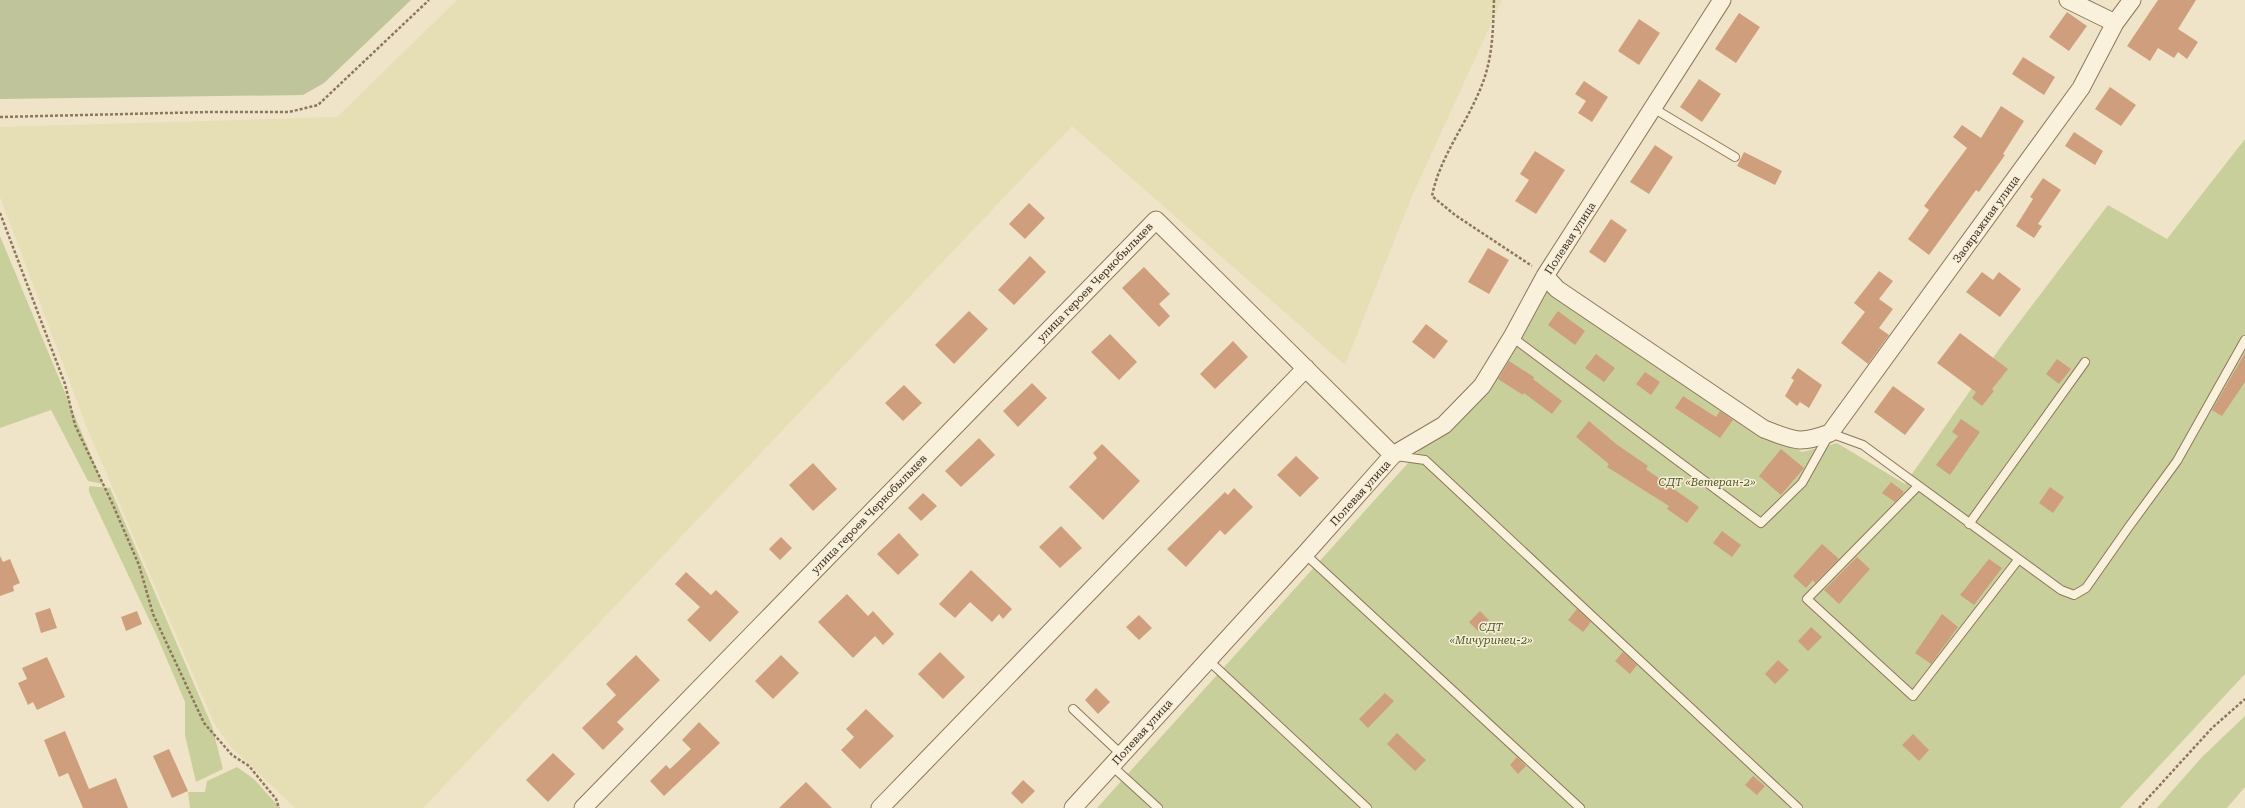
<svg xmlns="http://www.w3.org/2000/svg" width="2245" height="808" viewBox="0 0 2245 808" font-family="'Roboto Serif',serif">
<rect width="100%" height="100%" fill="#f0e4c8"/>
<!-- farmland -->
<path fill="#e6deb5" d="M 457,0 L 1502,0 L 1412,196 L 1345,365 L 1072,126 L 423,808 L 295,808 L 231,747 L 214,723 L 89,433 L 0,197 L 0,127 L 337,117 Z"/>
<!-- green -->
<path fill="#c9cf9b" d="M 2245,139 L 2245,674 L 2120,808 L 1097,808 L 1427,442 L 1475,406 L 1547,292 L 1802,452 L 1837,443 L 1905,484 L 2002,345 L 2108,205 L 2167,239 Z
M 0,236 L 103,484 L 88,481 L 51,410 L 0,428 Z
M 89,486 L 110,488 L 212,726 L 223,769 L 196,782 L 185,735 L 185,702 L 156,634 L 89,492 Z
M 2245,716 L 2245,787 L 2227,808 L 2157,808 L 2202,757 Z
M 237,767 L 254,779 L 280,808 L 190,808 L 188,792 L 205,792 L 207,781 Z"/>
<!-- cemetery -->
<path fill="#bfc49a" d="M 0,0 L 411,0 L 324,83 L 303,95 L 0,99 Z"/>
<!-- building -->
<path fill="#cf9f7d" d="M 2158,0 L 2196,0 L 2178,29 L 2198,42 L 2187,59 L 2178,52 L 2174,58 L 2158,48 L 2150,61 L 2127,46 Z
M 2067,12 L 2087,26 L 2069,51 L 2049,37 Z
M 1739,13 L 1760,27 L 1736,63 L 1715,49 Z
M 1639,19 L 1660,33 L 1639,65 L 1618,51 Z
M 2023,57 L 2055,77 L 2044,95 L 2012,74 Z
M 1699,79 L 1721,94 L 1702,122 L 1680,107 Z
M 1584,81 L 1608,97 L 1592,122 L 1578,113 L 1586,101 L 1575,94 Z
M 2110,87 L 2136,105 L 2121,126 L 2095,109 Z
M 2001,106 L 2024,121 L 2003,154 L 2005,155 L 1979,192 L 1976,190 L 1929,255 L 1908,239 L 1929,210 L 1924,206 L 1967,148 L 1953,137 L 1962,125 L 1981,138 Z
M 2074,132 L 2103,151 L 2095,165 L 2065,146 Z
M 1655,145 L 1673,157 L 1649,194 L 1630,182 Z
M 1535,151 L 1565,170 L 1536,214 L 1515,201 L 1529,180 L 1520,174 Z
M 1744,152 L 1782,171 L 1775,185 L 1737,166 Z
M 2043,178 L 2061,190 L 2038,224 L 2042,226 L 2034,238 L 2016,226 L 2033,199 L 2030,197 Z
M 1029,203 L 1045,218 L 1025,239 L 1009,224 Z
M 1611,219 L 1627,230 L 1605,263 L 1589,252 Z
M 1488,248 L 1509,260 L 1489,294 L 1468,282 Z
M 1030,256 L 1046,272 L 1014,305 L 998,290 Z
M 1144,267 L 1170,294 L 1159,304 L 1170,316 L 1159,327 L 1122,288 Z
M 1879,271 L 1893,281 L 1879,299 L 1893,309 L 1879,328 L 1889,335 L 1868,364 L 1841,343 L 1865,312 L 1854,303 Z
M 1982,272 L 1993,280 L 1999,272 L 2021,289 L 2000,317 L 1966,292 Z
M 969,311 L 988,329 L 954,364 L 935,345 Z
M 1558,311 L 1585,331 L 1575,345 L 1548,325 Z
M 1426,324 L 1448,341 L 1434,359 L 1412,342 Z
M 1960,333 L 2008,369 L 1992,389 L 1994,391 L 1982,406 L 1972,398 L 1976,392 L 1937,363 Z
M 1110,334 L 1137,362 L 1119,380 L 1091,352 Z
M 1233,341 L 1248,357 L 1215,389 L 1200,374 Z
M 2245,353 L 2245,382 L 2222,416 L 2212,410 Z
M 1596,354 L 1615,368 L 1604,382 L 1585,368 Z
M 2057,359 L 2071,369 L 2059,384 L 2046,374 Z
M 1509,361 L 1534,377 L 1533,379 L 1562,401 L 1552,414 L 1524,393 L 1523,395 L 1498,379 Z
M 1798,368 L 1822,385 L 1809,408 L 1800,402 L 1797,406 L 1785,396 L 1794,380 L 1791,378 Z
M 1645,372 L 1660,382 L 1651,395 L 1636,384 Z
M 1032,383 L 1047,398 L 1018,427 L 1003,411 Z
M 904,385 L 922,403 L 903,421 L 885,403 Z
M 1893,386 L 1925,409 L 1905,435 L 1874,412 Z
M 1683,396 L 1716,417 L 1720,411 L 1733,420 L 1720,438 L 1675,408 Z
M 1961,419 L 1980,432 L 1950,475 L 1936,465 L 1958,436 L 1952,432 Z
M 1589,421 L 1616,444 L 1648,466 L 1646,469 L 1699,507 L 1687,523 L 1667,509 L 1669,506 L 1607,467 L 1609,464 L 1576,437 Z
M 979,438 L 995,455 L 961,487 L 945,471 Z
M 1102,444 L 1140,481 L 1103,520 L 1069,487 L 1097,458 L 1093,453 Z
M 1781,449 L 1804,468 L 1781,495 L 1759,476 Z
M 1296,456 L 1319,478 L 1300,497 L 1277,475 Z
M 813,463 L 837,489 L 813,511 L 789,485 Z
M 1891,482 L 1904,492 L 1895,502 L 1882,493 Z
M 2050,487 L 2064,497 L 2053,513 L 2039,503 Z
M 1234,488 L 1253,507 L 1225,535 L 1220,530 L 1186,567 L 1167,549 L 1225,492 L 1228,495 Z
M 923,493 L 937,506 L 921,521 L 908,508 Z
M 1061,526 L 1082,548 L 1060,568 L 1039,547 Z
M 1722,531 L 1741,545 L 1732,557 L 1713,543 Z
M 899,533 L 919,555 L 898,575 L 877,554 Z
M 781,537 L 792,548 L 780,560 L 769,549 Z
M 1822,544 L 1839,559 L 1815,583 L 1813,580 L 1806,588 L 1793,576 Z
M 0,556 L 3,562 L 10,559 L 20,583 L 13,586 L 14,591 L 0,596 Z
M 1857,557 L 1870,569 L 1839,604 L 1824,590 Z
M 1989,559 L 2002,568 L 1974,605 L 1960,595 Z
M 971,570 L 1012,609 L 1003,619 L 999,614 L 992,622 L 970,602 L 955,618 L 939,604 Z
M 686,572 L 711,595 L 716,590 L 739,612 L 710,642 L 687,620 L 700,607 L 675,584 Z
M 847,594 L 868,616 L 873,611 L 894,634 L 883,645 L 875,636 L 853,658 L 818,622 Z
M 50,608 L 57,628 L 41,633 L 35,613 Z
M 1577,609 L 1591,622 L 1583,632 L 1568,620 Z
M 137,611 L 142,624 L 126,631 L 121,617 Z
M 1480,611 L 1489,620 L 1478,631 L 1469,622 Z
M 1942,614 L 1958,627 L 1931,664 L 1915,653 Z
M 1139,615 L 1152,628 L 1139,640 L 1126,627 Z
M 1811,627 L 1822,637 L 1808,651 L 1798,641 Z
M 940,652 L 965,677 L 943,699 L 918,674 Z
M 1623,652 L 1637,665 L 1630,674 L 1615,661 Z
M 636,655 L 660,680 L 617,722 L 624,729 L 603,750 L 582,728 L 616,695 L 606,684 Z
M 781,655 L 799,673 L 773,699 L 755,681 Z
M 47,657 L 65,697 L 37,710 L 33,702 L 28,705 L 18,683 L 27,679 L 22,668 Z
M 1778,660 L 1789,670 L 1775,684 L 1765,674 Z
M 1096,688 L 1110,702 L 1098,714 L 1085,700 Z
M 1385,693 L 1394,701 L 1368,728 L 1359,719 Z
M 866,709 L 894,736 L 860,769 L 841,750 L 854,737 L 846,729 Z
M 699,722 L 720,743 L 664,796 L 650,781 L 666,765 L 670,769 L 691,749 L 682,740 Z
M 65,731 L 89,789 L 116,778 L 128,808 L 83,808 L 68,773 L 59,777 L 44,740 Z
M 1397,733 L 1426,760 L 1415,771 L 1387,744 Z
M 1913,734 L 1929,750 L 1919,761 L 1902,745 Z
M 169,749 L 188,791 L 172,798 L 153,756 Z
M 553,753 L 575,774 L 548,802 L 526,780 Z
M 1517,757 L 1526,766 L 1518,774 L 1510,765 Z
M 1753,776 L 1765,786 L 1757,795 L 1745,785 Z
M 1023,780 L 1035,791 L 1022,804 L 1011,793 Z
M 806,782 L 832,808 L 779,808 Z"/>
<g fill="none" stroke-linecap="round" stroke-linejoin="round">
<!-- service casing -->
<g stroke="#8d765c" stroke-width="10">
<path id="service" d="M 1653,108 L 1735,157
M 1512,337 L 1761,523 L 1802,483 L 1830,433 L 1863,445 L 2061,590 L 2074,595 L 2086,588 L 2128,528 L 2177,461 L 2245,340
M 1396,456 L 1425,460 L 1798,808
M 1918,486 L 1807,599 L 1913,696 L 2018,560
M 1969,524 L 2085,362
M 1305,554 L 1580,808
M 1208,660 L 1367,808
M 1073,709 L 1122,755
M 1112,766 L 1158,808"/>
</g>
<!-- minor casing -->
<g stroke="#8d765c" stroke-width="19">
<path id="minor" d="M 2068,0 L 2115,23
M 1545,276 L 1557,289 L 1764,429 C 1794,440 1798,445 1830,433 L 2081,88 L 2115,23 L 2132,0
M 583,808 L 1156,220 L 1393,455
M 880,808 L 1306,368
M 1073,808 L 1305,554 L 1393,455 L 1444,425 L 1482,386 L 1512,337 L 1545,276 L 1722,0"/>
</g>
<!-- path -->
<path stroke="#8d765c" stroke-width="2.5" stroke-dasharray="3 2" stroke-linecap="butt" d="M 1494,0 C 1493,28 1493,55 1483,82 C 1469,121 1440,155 1432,196 L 1455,215 L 1532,266
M 0,117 L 210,112 L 289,112 L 318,105 L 429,0
M 0,213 L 65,384 L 75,425 L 113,505 L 139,565 L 153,614 L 204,723 L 232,755 L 249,766 L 276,799 L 279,808
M 2139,808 L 2212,728 L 2245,699"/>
<!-- service -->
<use href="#service" stroke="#faf1dc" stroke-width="8"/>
<!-- minor -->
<use href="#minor" stroke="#faf1dc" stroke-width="17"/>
</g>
<g text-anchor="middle" stroke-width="3" stroke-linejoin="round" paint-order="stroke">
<!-- street labels -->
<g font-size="11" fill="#3d2e20" stroke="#f7eed8">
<text transform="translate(1986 219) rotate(-54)" y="4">Заовражная улица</text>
<text transform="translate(1570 238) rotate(-57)" y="4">Полевая улица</text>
<text transform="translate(1095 282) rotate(-46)" y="4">улица героев Чернобыльцев</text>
<text transform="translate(1360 493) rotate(-48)" y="4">Полевая улица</text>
<text transform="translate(869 514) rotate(-46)" y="4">улица героев Чернобыльцев</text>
<text transform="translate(1142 732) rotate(-48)" y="4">Полевая улица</text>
</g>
<!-- park labels -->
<g font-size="11" font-style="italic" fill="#4d5a26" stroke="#f7eed8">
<text x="1707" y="486">СДТ «Ветеран-2»</text>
<text x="1491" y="631">СДТ<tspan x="1491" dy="13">«Мичуринец-2»</tspan></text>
</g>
</g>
</svg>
